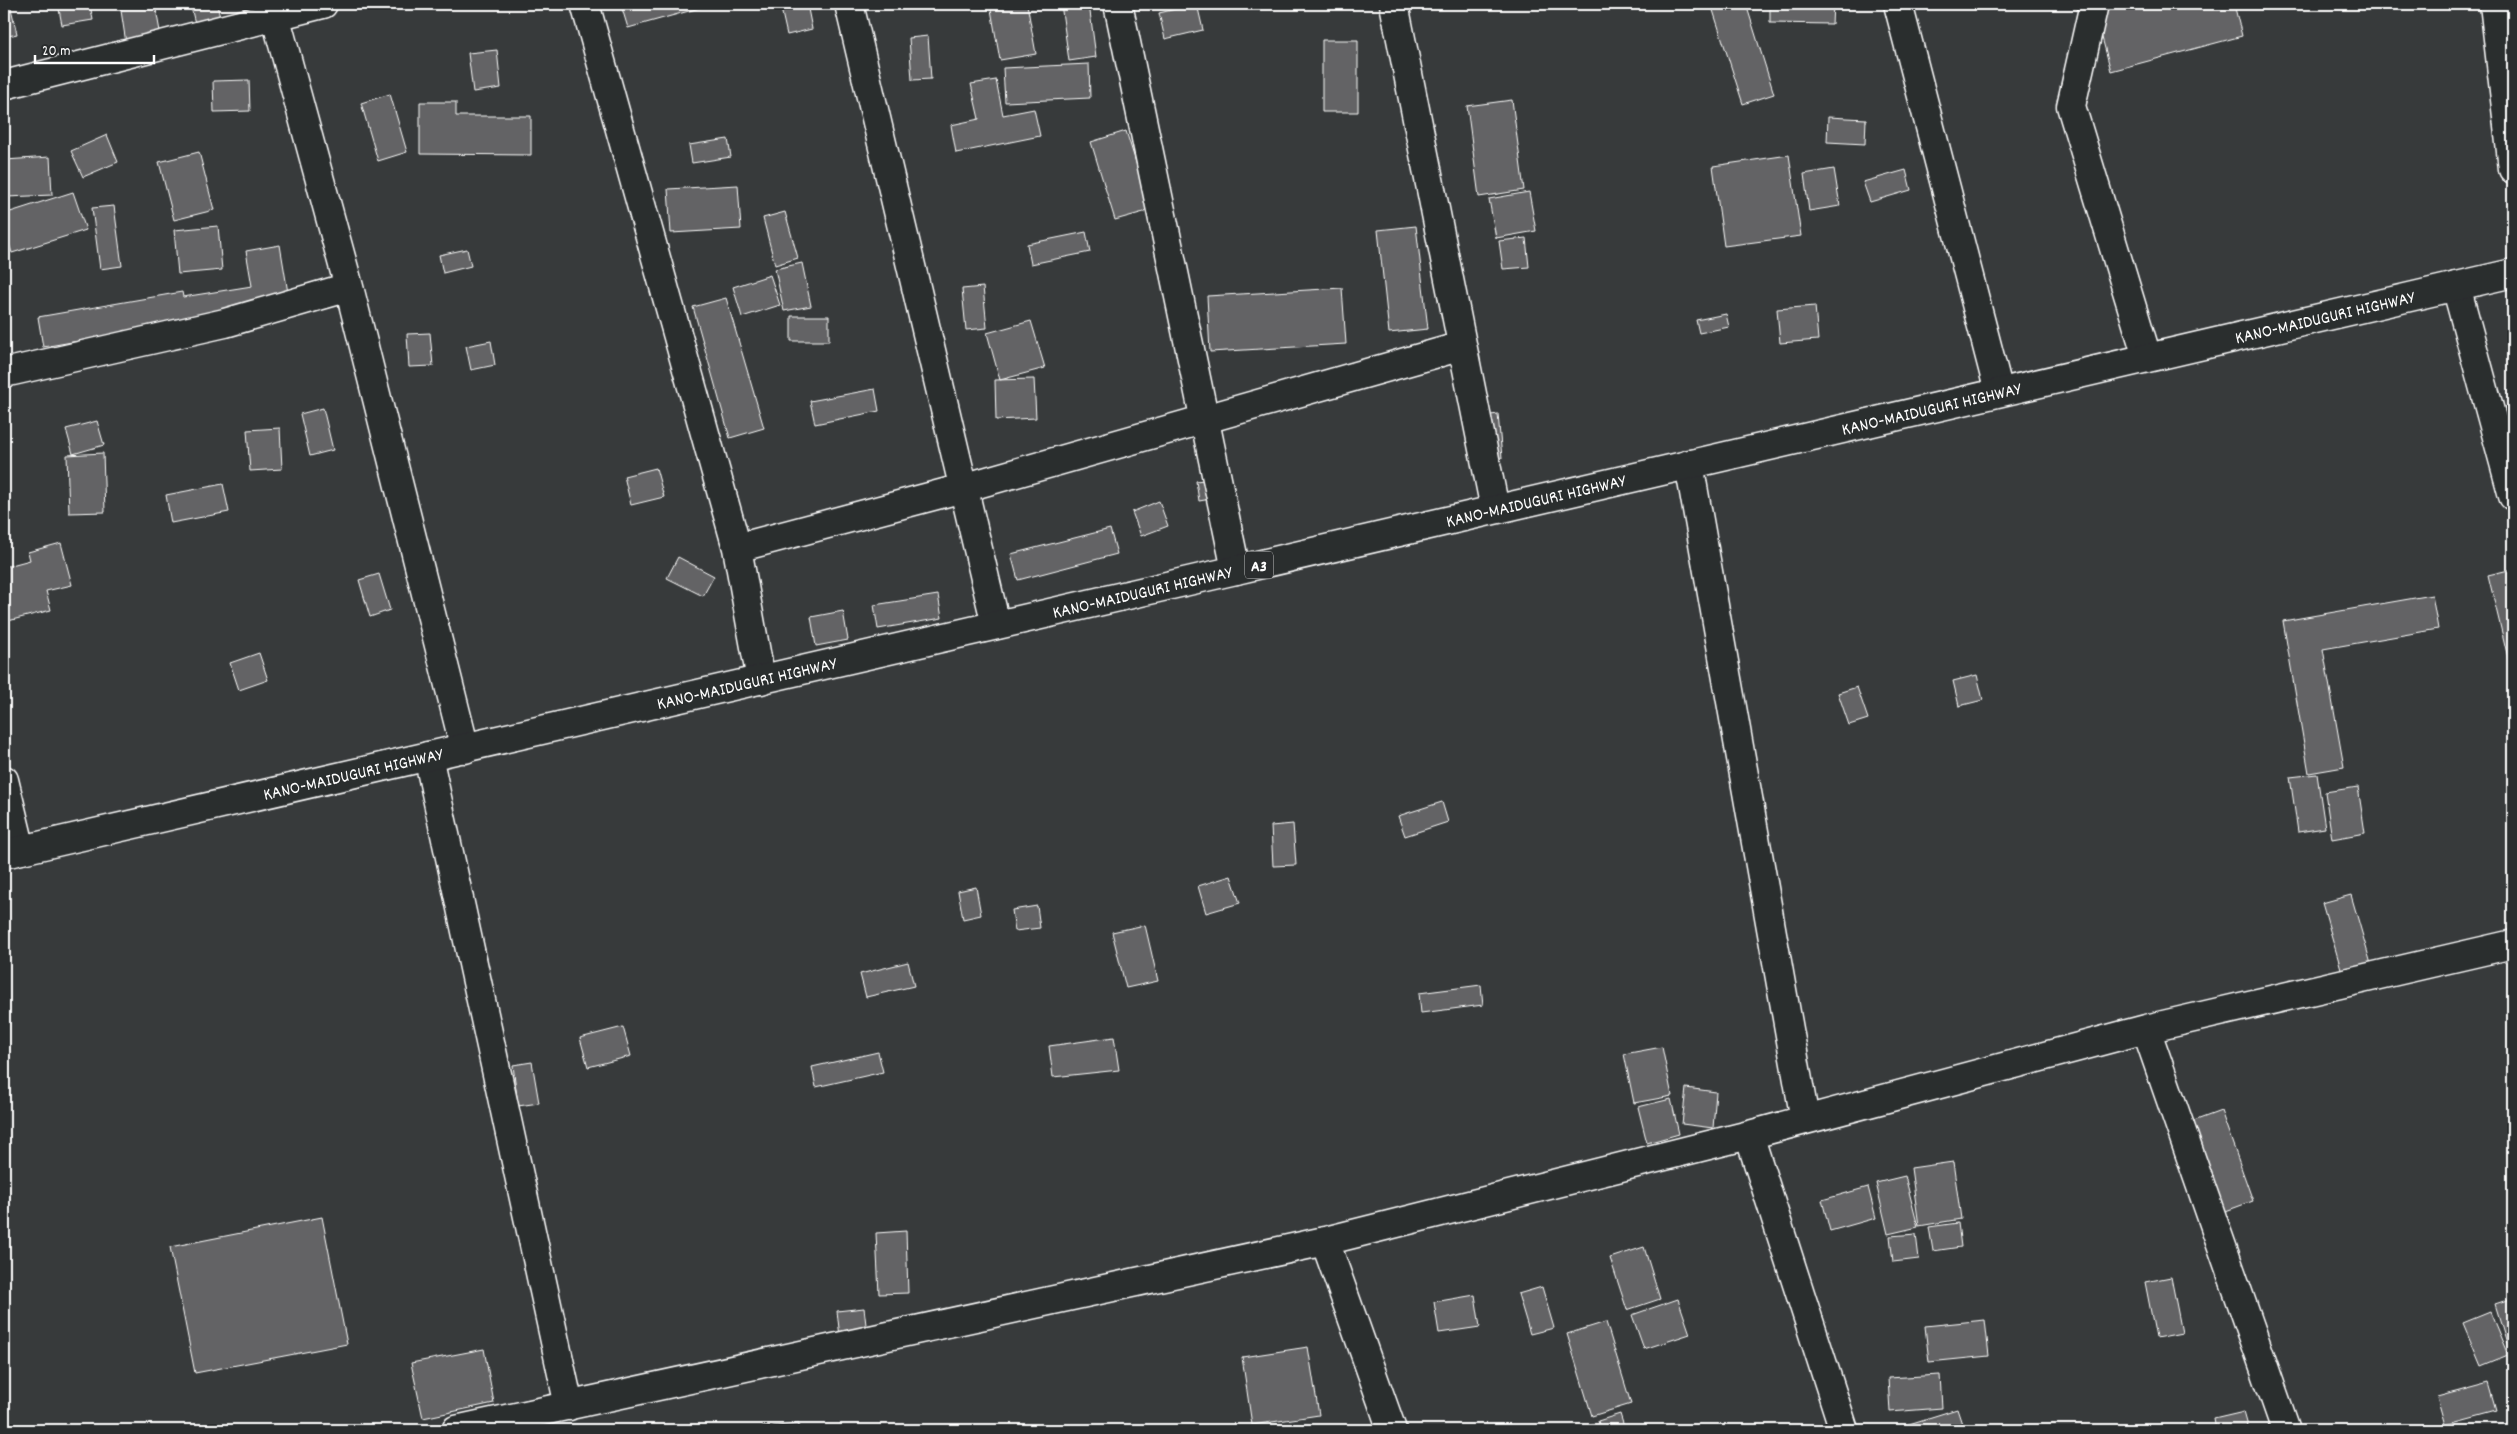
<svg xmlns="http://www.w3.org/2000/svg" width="2517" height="1434" viewBox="0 0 2517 1434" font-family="Dekko,sans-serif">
<rect width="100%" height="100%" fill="#373a3b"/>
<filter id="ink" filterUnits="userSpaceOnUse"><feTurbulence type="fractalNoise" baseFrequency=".02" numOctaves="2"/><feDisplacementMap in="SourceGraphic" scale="10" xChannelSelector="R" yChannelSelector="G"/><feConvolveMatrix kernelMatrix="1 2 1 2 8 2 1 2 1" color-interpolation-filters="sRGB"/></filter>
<g filter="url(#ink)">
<!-- building -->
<path fill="#636465" stroke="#fff" d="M 4,4 L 10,4 L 17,34 L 4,37 Z
M 58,4 L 90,4 L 93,20 L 62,25 Z
M 120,4 L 155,4 L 161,37 L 126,43 Z
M 209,4 L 217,4 L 223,32 L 198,36 L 191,7 Z
M 626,4 L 714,4 L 628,28 L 621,5 Z
M 780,4 L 807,4 L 812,29 L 787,35 Z
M 990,4 L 1027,4 L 1036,54 L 1000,60 Z
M 1031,4 L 1056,4 L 1056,5 L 1031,7 Z
M 1061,4 L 1089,4 L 1096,57 L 1069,61 Z
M 1197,4 L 1203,30 L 1165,39 L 1159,13 Z
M 1711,4 L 1746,4 L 1774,94 L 1743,104 Z
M 1770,4 L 1833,4 L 1832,24 L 1770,23 Z
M 2093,4 L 2234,4 L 2242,36 L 2111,71 Z
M 928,36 L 931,79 L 912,80 L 909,38 Z
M 1322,40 L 1358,40 L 1358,112 L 1322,112 Z
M 497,50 L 501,88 L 473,92 L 468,53 Z
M 1089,64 L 1090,98 L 1005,102 L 1003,68 Z
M 249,80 L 250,111 L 214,112 L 213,81 Z
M 996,80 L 1003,115 L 1034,109 L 1040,136 L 956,153 L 951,125 L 979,119 L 971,84 Z
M 390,94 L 407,152 L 378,161 L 361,103 Z
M 1512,100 L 1524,190 L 1479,197 L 1467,106 Z
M 420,102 L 456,102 L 456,116 L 531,116 L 531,155 L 420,154 Z
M 1828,117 L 1866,119 L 1865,144 L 1827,142 Z
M 1126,131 L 1151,210 L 1115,220 L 1091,142 Z
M 107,135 L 118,162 L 83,177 L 71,151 Z
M 728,139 L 731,157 L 692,163 L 689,145 Z
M 199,152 L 214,210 L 174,220 L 159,162 Z
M 1789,155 L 1801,236 L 1724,246 L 1713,166 Z
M 50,157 L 52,195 L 7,197 L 5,160 Z
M 1834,169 L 1840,206 L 1809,211 L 1804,174 Z
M 1906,170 L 1911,190 L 1870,202 L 1863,182 Z
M 738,185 L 741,229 L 671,233 L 668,189 Z
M 73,192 L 86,230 L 12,253 L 4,228 L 4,214 Z
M 1529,192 L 1536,231 L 1496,238 L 1489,199 Z
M 114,206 L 122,266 L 100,269 L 92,208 Z
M 785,212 L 798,258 L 775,265 L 763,218 Z
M 218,226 L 222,270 L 178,274 L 174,230 Z
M 1416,226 L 1428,329 L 1389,333 L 1378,230 Z
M 1086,232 L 1090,252 L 1031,264 L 1027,244 Z
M 1526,238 L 1529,267 L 1503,269 L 1499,241 Z
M 280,245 L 290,305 L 43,347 L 38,317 L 182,292 L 183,297 L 252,286 L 246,251 Z
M 467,249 L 471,266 L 443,273 L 439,255 Z
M 802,263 L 811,306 L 784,311 L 775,269 Z
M 770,275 L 780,305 L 742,317 L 733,287 Z
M 983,287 L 987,328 L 966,330 L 962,289 Z
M 1342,288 L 1346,344 L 1210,352 L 1207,296 Z
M 726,298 L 764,428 L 730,438 L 693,307 Z
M 1815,306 L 1818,340 L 1780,343 L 1777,309 Z
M 1726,314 L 1729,327 L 1699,333 L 1696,320 Z
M 791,316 L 829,316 L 829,341 L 791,341 Z
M 1031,321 L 1045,368 L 1000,380 L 987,333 Z
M 430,333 L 433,366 L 409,367 L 407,334 Z
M 491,341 L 495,365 L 471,370 L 466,346 Z
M 1034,379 L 1036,418 L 996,420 L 995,380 Z
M 875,389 L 879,411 L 815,424 L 810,401 Z
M 323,408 L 333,450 L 310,456 L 300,414 Z
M 1498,414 L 1502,458 L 1482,461 L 1477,417 Z
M 97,421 L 104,445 L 73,454 L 66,429 Z
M 280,428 L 282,469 L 250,471 L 247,430 Z
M 103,453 L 105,512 L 69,513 L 67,455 Z
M 656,468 L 664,497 L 631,505 L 624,476 Z
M 1225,477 L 1228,496 L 1199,501 L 1196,481 Z
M 223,484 L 229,512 L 171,523 L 166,495 Z
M 1159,501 L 1168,526 L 1141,536 L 1132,512 Z
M 1110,529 L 1117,554 L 1018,580 L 1011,554 Z
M 61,543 L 72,585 L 46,591 L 51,610 L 8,621 L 4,604 L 4,567 L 30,560 L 28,552 Z
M 678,557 L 714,576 L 703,596 L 667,578 Z
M 2513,569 L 2513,665 L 2510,666 L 2488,575 Z
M 379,574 L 390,610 L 370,617 L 359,580 Z
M 938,595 L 942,618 L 878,629 L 874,605 Z
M 2432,595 L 2438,629 L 2323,649 L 2344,767 L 2309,773 L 2283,621 Z
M 843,611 L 848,640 L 816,646 L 811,617 Z
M 259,653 L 268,680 L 239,690 L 230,663 Z
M 1977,675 L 1983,700 L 1959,706 L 1953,681 Z
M 1857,687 L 1868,719 L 1849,725 L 1838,693 Z
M 2317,774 L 2325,828 L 2298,832 L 2290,777 Z
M 2358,787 L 2365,833 L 2332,839 L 2325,792 Z
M 1442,802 L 1448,822 L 1405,836 L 1398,816 Z
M 1293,824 L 1296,865 L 1273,866 L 1271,826 Z
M 1231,876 L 1240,903 L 1206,913 L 1198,886 Z
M 976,887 L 981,915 L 963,919 L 958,891 Z
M 2351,895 L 2373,971 L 2344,979 L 2322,903 Z
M 1037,906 L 1040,928 L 1015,931 L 1012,910 Z
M 1145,925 L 1158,981 L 1126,988 L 1112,932 Z
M 908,962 L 914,986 L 866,997 L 860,974 Z
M 1481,985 L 1483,1005 L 1421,1013 L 1419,993 Z
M 623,1027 L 631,1056 L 588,1067 L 580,1038 Z
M 1114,1037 L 1119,1070 L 1053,1077 L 1049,1046 Z
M 1662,1047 L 1672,1096 L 1634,1103 L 1624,1054 Z
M 878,1052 L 883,1072 L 816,1087 L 812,1067 Z
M 532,1062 L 539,1103 L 518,1106 L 513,1065 Z
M 1686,1088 L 1716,1092 L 1713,1128 L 1682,1124 Z
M 1671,1099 L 1679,1134 L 1647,1143 L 1638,1107 Z
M 2221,1111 L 2253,1201 L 2223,1212 L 2191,1122 Z
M 1953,1162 L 1961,1219 L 1919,1226 L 1911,1168 Z
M 1905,1176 L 1918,1227 L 1888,1234 L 1876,1183 Z
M 1868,1187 L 1876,1218 L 1830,1231 L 1822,1200 Z
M 322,1217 L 347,1344 L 195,1373 L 170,1247 Z
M 1958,1223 L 1961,1247 L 1933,1251 L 1929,1227 Z
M 906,1231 L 908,1293 L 879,1294 L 876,1233 Z
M 1916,1234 L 1919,1259 L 1893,1262 L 1890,1236 Z
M 1644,1247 L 1660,1299 L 1627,1310 L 1610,1258 Z
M 2171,1277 L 2182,1333 L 2156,1338 L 2145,1282 Z
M 1542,1287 L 1554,1328 L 1530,1334 L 1518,1294 Z
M 1475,1295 L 1480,1327 L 1439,1333 L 1434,1302 Z
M 2513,1298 L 2513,1355 L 2511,1356 L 2495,1304 Z
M 1678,1299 L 1690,1334 L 1644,1349 L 1632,1315 Z
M 864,1308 L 867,1333 L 840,1337 L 837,1311 Z
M 2490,1312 L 2508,1355 L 2481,1366 L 2463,1323 Z
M 1985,1320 L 1989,1356 L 1929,1362 L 1925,1326 Z
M 1606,1322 L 1631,1404 L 1592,1416 L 1567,1334 Z
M 1308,1347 L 1319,1415 L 1252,1425 L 1242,1357 Z
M 484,1349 L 494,1403 L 423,1418 L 411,1363 Z
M 1940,1375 L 1942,1408 L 1890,1412 L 1888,1378 Z
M 2489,1383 L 2497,1411 L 2445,1425 L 2437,1397 Z
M 1957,1409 L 1964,1430 L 1890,1430 Z
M 2244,1412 L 2249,1430 L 2216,1430 L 2214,1419 Z
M 1620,1414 L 1625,1430 L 1601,1430 L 1598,1421 Z
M 799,1424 L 799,1430 L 731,1430 Z
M 1594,1425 L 1595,1430 L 1563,1430 Z"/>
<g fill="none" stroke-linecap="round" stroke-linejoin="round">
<!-- minor casing -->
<g stroke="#fff" stroke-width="31">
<path id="minor" d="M 272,4 L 349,287 L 465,749
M 585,4 L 737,548 L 761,680
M 849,4 L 996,625
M 1118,4 L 1236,570
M 1394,4 L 1495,509
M 1898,4 L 1999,392
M 2094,4 L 2071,106 L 2147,357
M 2494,4 L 2513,169
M 4,85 L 323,4
M 2456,286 L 2513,496
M 4,373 L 225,323 L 349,287
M 1689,464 L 1805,1120
M 737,548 L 963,488 L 1462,346
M 428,756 L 569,1406
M 4,780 L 21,850
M 2146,1029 L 2286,1430
M 1749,1135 L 1844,1430
M 1325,1241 L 1392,1430
M 456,1430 L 1325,1241 L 1749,1135 L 2146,1029 L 2513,944"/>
</g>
<!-- trunk casing -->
<g stroke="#fff" stroke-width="31">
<g id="trunk">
<path id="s1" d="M 4,854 L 1236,570 L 2513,273"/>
</g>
</g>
<!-- minor -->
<use href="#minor" stroke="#2a2d2e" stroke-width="28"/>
<!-- trunk -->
<use href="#trunk" stroke="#2a2d2e" stroke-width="28"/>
</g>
</g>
<g text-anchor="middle" stroke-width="5" stroke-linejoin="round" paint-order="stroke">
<!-- shield labels -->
<rect fill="#2a2d2e" stroke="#bfc0c0" stroke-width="1" x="1245" y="551.5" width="28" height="27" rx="4"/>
<g font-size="16" font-weight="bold" fill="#fff">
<text x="1259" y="571">A3</text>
</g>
<!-- street labels -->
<g font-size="18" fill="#fff" stroke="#2a2d2e">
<text dy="6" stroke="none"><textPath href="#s1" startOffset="2382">KANO-MAIDUGURI HIGHWAY</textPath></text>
<text dy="6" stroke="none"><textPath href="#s1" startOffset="1978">KANO-MAIDUGURI HIGHWAY</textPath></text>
<text dy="6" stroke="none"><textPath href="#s1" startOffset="1572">KANO-MAIDUGURI HIGHWAY</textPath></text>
<text dy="6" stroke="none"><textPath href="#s1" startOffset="1168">KANO-MAIDUGURI HIGHWAY</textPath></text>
<text dy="6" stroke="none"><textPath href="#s1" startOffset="762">KANO-MAIDUGURI HIGHWAY</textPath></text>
<text dy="6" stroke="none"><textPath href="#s1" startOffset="358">KANO-MAIDUGURI HIGHWAY</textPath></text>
</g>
</g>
<!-- margin -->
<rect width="2517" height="1434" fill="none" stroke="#2a2d2e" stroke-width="20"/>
<rect x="10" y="10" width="2497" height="1414" fill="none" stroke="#fff" stroke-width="2" filter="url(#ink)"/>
<!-- scale -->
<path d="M35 55v8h119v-8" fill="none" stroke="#ffffff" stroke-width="2.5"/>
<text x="42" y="55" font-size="15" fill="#ffffff" stroke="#2a2d2e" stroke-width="4" paint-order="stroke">20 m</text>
</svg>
